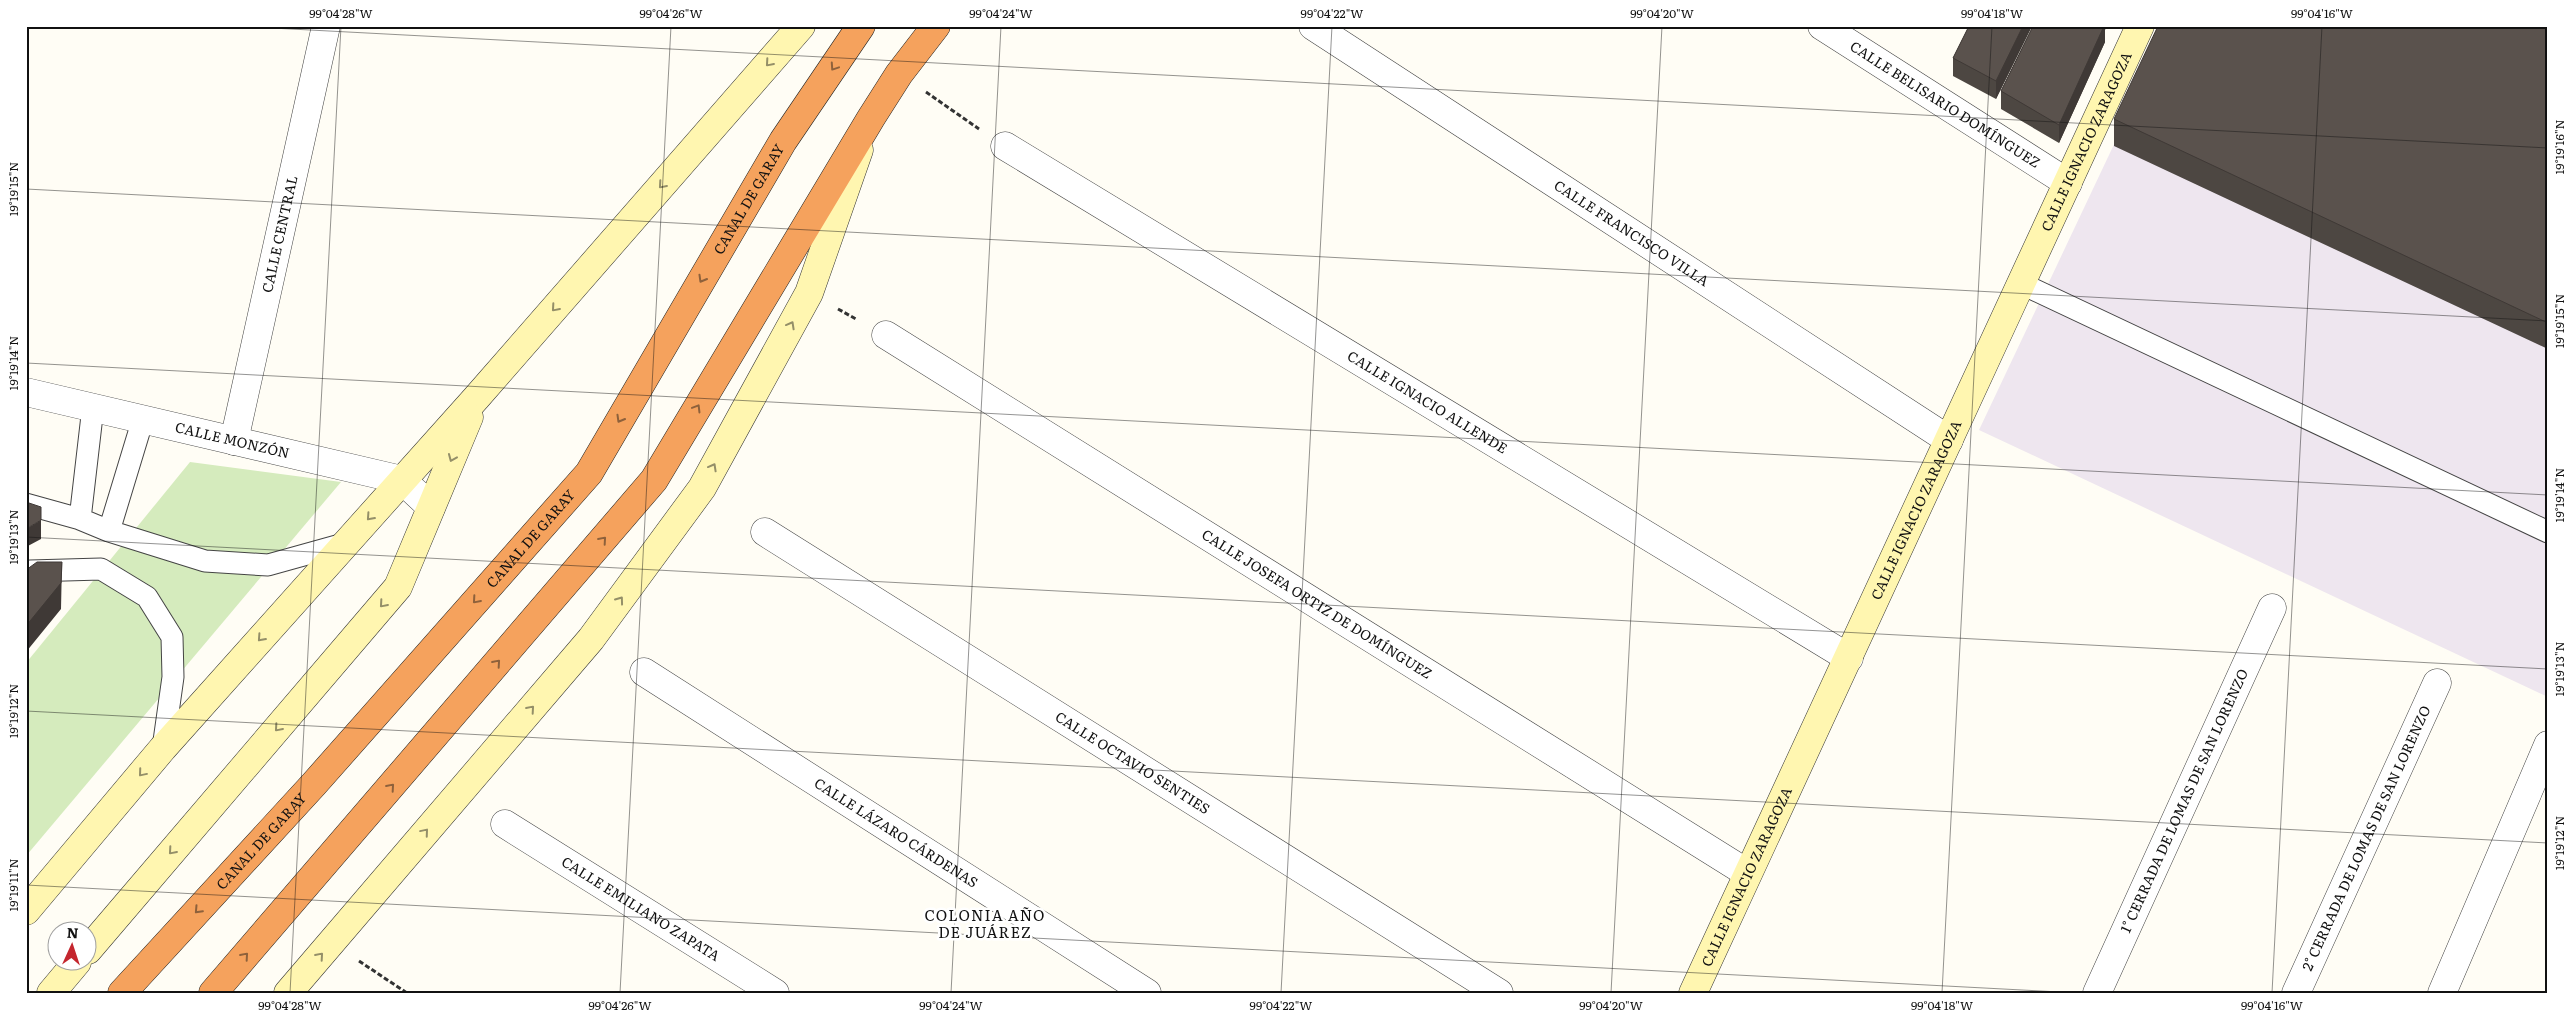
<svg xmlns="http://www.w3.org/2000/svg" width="2574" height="1019" viewBox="0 0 2574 1019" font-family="Literata,serif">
<rect width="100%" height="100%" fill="#fffdf5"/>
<!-- industrial -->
<path fill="#eee6ef" d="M 2170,26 L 2548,26 L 2548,697 L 1979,430 Z"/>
<!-- green -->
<path fill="#d5ebbd" d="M 190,462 L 341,482 L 26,856 L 26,663 Z"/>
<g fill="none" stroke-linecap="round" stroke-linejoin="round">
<!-- lane casing -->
<g stroke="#444" stroke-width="23">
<path id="lane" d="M 2020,283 L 2548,532
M 26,504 L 80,519 L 109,531 L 205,561 L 268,565 L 347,543
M 80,519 L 93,407
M 109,531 L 143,419
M 26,575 L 30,571 L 101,569 L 147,597 L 172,637 L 173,677 L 163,748"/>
</g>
<!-- street casing -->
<g stroke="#444" stroke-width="29">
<g id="street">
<path id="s1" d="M 1313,26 L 1949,440"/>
<path id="s2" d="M 1822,26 L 2068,183"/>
<path id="s3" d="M 1005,146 L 1849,658"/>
<path id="s4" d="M 886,335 L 1747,873"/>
<path id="s5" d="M 26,392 L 402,480 L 431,507"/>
<path id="s6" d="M 234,441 L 326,26"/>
<path id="s7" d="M 765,532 L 1499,993"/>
<path id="s8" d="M 644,672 L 1147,993"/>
<path id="s9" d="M 505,824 L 775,993"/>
<path id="s10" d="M 2097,993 L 2272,608"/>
<path id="s11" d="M 2296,993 L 2437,683"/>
<path d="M 2442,993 L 2548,745"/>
</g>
</g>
<!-- secondary casing -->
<g stroke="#333" stroke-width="29">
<g id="secondary">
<path d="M 26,911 L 163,748 L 477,397 L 801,26"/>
<path d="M 88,950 L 398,587 L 469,417"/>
<path d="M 51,993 L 77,962"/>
<path d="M 288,993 L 591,639 L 702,488 L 809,293 L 859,150"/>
<path id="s12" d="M 1693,993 L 2140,26"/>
</g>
</g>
<!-- highway casing -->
<g stroke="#222" stroke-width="29">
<g id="highway">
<path id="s13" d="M 122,993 L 314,784 L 589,473 L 783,141 L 861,26"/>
<path d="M 213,993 L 654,480 L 871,118 L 899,74 L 936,26"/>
</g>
</g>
<!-- path -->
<path stroke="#333" stroke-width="3" stroke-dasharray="5 2.5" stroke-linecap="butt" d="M 926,92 L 979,129
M 838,309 L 856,319
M 359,961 L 407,993"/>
<!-- lane -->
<use href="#lane" stroke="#fff" stroke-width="21"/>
<!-- street -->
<use href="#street" stroke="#fff" stroke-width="28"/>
<!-- secondary -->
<use href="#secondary" stroke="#fff6b0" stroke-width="28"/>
<!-- highway -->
<use href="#highway" stroke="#f5a25d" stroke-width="28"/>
</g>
<!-- wall -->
<path fill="#4d4742" d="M 1969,26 L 2032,26 L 1996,99 L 1953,76 L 1953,58 Z
M 2033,26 L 2107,26 L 2105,30 L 2105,42 L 2059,143 L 2001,109 L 2001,91 Z
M 2548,26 L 2548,349 L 2114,146 L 2114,119 Z"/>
<!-- shaded-wall -->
<path fill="#3f3936" d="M 2023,26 L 2032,26 L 1996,99 L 1996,81 Z
M 2104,26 L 2105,26 L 2105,42 L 2059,143 L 2059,125 Z
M 41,520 L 41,539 L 26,547 L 26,529 Z
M 62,562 L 61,609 L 26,652 L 26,626 Z"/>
<!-- building -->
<path fill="#5a524d" stroke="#3f3936" d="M 1969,26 L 2023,26 L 1996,81 L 1953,58 Z
M 2033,26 L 2104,26 L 2059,125 L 2001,91 Z
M 2158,26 L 2548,26 L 2548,323 L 2114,119 Z
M 26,502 L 41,507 L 41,520 L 26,529 Z
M 37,562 L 62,562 L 61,583 L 26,626 L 26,570 Z"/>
<!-- one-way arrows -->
<defs><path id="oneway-chevron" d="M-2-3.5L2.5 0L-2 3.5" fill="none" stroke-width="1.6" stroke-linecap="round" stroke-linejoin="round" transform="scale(1.25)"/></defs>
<g stroke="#948f68">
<use href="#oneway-chevron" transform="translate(769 63) rotate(131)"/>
<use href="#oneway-chevron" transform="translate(662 185) rotate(131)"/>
<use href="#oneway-chevron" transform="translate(555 308) rotate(131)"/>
<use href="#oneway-chevron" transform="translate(791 325) rotate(-61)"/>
<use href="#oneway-chevron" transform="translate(452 458) rotate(113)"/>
<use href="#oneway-chevron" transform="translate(713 467) rotate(-61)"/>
<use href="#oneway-chevron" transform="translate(370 517) rotate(132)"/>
<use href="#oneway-chevron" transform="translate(620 600) rotate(-54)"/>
<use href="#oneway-chevron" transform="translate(383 604) rotate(131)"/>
<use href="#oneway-chevron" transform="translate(261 638) rotate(132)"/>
<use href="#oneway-chevron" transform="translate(531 709) rotate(-49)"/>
<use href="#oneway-chevron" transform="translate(278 728) rotate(131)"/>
<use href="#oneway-chevron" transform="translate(142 773) rotate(130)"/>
<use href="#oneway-chevron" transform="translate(425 832) rotate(-50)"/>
<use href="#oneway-chevron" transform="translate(172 851) rotate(131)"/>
<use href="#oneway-chevron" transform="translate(320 956) rotate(-49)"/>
</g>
<g stroke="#8e613b">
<use href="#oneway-chevron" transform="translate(834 67) rotate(124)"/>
<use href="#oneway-chevron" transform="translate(702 279) rotate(120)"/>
<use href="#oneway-chevron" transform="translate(697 408) rotate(-59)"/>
<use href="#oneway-chevron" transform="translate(620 419) rotate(120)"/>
<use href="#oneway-chevron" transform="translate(603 540) rotate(-49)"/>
<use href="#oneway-chevron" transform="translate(476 600) rotate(131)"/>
<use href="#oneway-chevron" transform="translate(497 663) rotate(-49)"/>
<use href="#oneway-chevron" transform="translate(391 787) rotate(-49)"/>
<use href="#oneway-chevron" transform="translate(198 910) rotate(133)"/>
<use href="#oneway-chevron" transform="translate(245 956) rotate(-49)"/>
</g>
<!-- ticks -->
<path fill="none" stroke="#111" stroke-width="1" stroke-opacity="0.45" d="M 234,26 L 2548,148M 26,189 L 2548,321M 26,363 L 2548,495M 26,537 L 2548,669M 26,711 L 2548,843M 26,885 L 2079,993M 290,993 L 341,26M 620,993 L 671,26M 951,993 L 1001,26M 1281,993 L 1332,26M 1611,993 L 1662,26M 1942,993 L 1992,26M 2272,993 L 2322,26"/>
<g text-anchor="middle" stroke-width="5" stroke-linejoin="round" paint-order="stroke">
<!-- street labels -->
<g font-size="14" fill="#111" stroke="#fff">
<text dy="5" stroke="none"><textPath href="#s2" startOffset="146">CALLE BELISARIO DOMÍNGUEZ</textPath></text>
<text dy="5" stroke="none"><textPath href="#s12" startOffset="938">CALLE IGNACIO ZARAGOZA</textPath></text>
<text dy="5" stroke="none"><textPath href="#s13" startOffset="1016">CANAL DE GARAY</textPath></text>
<text dy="5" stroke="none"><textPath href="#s1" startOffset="380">CALLE FRANCISCO VILLA</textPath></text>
<text dy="5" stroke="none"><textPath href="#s6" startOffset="212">CALLE CENTRAL</textPath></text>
<text dy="5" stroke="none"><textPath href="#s3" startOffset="494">CALLE IGNACIO ALLENDE</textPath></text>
<text dy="5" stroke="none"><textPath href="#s5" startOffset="212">CALLE MONZÓN</textPath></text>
<text dy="5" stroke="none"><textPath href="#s12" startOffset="532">CALLE IGNACIO ZARAGOZA</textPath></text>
<text dy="5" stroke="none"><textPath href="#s13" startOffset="611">CANAL DE GARAY</textPath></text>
<text dy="5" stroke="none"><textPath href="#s4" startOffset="508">CALLE JOSEFA ORTIZ DE DOMÍNGUEZ</textPath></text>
<text dy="5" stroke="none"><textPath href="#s7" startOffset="434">CALLE OCTAVIO SENTIES</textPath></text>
<text dy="5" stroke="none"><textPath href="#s10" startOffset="211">1° CERRADA DE LOMAS DE SAN LORENZO</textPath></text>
<text dy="5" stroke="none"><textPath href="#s8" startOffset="299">CALLE LÁZARO CÁRDENAS</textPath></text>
<text dy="5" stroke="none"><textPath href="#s11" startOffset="170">2° CERRADA DE LOMAS DE SAN LORENZO</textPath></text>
<text dy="5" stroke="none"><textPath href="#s13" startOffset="206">CANAL DE GARAY</textPath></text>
<text dy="5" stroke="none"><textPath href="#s12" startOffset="128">CALLE IGNACIO ZARAGOZA</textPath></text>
<text dy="5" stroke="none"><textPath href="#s9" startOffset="160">CALLE EMILIANO ZAPATA</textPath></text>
</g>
<!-- neighbourhood labels -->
<g font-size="15" letter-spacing="1" fill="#111" stroke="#fff">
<text x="985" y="921">COLONIA AÑO<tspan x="985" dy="17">DE JUÁREZ</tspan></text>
</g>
</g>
<!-- border -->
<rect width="2574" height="1019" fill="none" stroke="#ffffff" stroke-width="55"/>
<!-- north arrow -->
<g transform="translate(72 946) rotate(3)"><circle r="24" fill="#ffffff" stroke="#a0a0a0"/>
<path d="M0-4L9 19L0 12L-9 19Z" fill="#c4262e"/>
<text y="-8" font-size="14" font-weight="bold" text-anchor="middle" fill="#111111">N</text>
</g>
<rect x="28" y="28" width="2518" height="964" fill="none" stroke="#111" stroke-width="2"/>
<g font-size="12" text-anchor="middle" fill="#111">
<text x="341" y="18">99°04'28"W</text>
<text x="671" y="18">99°04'26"W</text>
<text x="1001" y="18">99°04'24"W</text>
<text x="1332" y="18">99°04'22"W</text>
<text x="1662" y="18">99°04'20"W</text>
<text x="1992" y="18">99°04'18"W</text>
<text x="2322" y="18">99°04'16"W</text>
<text transform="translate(2560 147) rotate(-90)" y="4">19°19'16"N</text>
<text transform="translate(14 189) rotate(-90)" y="4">19°19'15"N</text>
<text transform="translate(2560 321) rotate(-90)" y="4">19°19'15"N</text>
<text transform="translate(14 363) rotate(-90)" y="4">19°19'14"N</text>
<text transform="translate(2560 495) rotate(-90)" y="4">19°19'14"N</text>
<text transform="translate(14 537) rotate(-90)" y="4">19°19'13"N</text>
<text transform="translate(2560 669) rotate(-90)" y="4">19°19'13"N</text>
<text transform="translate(14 711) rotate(-90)" y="4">19°19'12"N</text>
<text transform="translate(2560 843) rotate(-90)" y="4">19°19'12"N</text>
<text transform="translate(14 885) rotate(-90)" y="4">19°19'11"N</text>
<text x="290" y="1010">99°04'28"W</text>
<text x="620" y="1010">99°04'26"W</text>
<text x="951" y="1010">99°04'24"W</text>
<text x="1281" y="1010">99°04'22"W</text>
<text x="1611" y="1010">99°04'20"W</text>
<text x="1942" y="1010">99°04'18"W</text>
<text x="2272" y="1010">99°04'16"W</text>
</g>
</svg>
